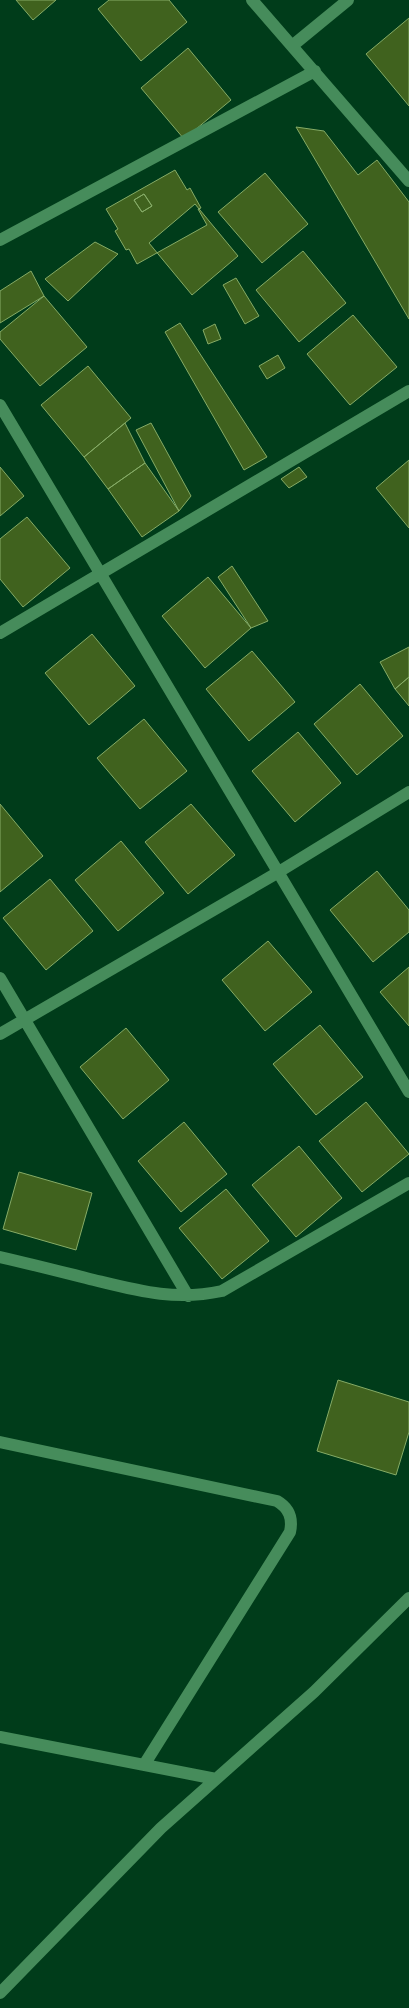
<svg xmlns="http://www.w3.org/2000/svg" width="409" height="2008" viewBox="0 0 409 2008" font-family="'Fira Sans',sans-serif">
<rect width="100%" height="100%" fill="#003c1a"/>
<!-- building -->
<path fill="#40621e" stroke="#85ab66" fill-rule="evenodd" d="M 16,0 L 56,0 L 33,20 Z
M 109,0 L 169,0 L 187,22 L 141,61 L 98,9 Z
M 409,18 L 409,106 L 366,54 Z
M 188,48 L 231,100 L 184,139 L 141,88 Z
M 296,127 L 324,131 L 358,175 L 377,160 L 409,202 L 409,319 Z
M 175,170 L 187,190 L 190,188 L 201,208 L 198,209 L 207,225 L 137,264 L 129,249 L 126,250 L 115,231 L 118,229 L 106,209 ZM 144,194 L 152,206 L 142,212 L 134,200 Z
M 265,173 L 308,224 L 262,263 L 218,212 Z
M 144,194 L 152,206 L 142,212 L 134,200 Z
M 195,204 L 238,256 L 192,295 L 149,243 Z
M 95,242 L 118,254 L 68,301 L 45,279 Z
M 303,251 L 346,303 L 299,342 L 256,290 Z
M 31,271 L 44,296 L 0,323 L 0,291 Z
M 236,278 L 259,316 L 245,324 L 223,285 Z
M 44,296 L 87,347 L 40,386 L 0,339 L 0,332 Z
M 353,315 L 397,367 L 350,405 L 307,354 Z
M 180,323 L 267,457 L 244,470 L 165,332 Z
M 215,324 L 221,339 L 208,344 L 203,330 Z
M 278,355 L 285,368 L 267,379 L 259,366 Z
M 88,366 L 131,418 L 84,457 L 41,405 Z
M 125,423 L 145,463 L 108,489 L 84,457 Z
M 151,423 L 191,496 L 179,511 L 136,430 Z
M 409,460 L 409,528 L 376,488 Z
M 145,463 L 179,511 L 142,537 L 108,489 Z
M 0,467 L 24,496 L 0,516 Z
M 299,467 L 307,477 L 289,488 L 281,479 Z
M 27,517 L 70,568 L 23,607 L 0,579 L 0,539 Z
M 232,566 L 268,621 L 251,628 L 218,577 Z
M 208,577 L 251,628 L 205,668 L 162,616 Z
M 92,634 L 135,686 L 89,725 L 45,673 Z
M 409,647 L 409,677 L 395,689 L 380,662 Z
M 252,651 L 295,702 L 249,741 L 206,689 Z
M 409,677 L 409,706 L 395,689 Z
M 360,684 L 403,736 L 357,775 L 314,724 Z
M 144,719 L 187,771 L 140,809 L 97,758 Z
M 298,732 L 341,783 L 295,822 L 252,771 Z
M 0,804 L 43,856 L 0,892 Z
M 191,804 L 235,855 L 188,894 L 145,842 Z
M 121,841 L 164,893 L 118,931 L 75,880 Z
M 377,871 L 409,910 L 409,932 L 373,962 L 330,910 Z
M 50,879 L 93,931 L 46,970 L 3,918 Z
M 268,941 L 312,992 L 265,1031 L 222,980 Z
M 409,967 L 409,1026 L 380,992 Z
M 320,1025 L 363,1077 L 316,1115 L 273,1064 Z
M 126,1028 L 169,1080 L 123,1119 L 80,1067 Z
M 366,1102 L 409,1154 L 362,1192 L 319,1141 Z
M 184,1122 L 227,1174 L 181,1212 L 138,1161 Z
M 299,1146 L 342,1198 L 296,1237 L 252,1185 Z
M 19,1172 L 92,1193 L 76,1250 L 3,1229 Z
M 226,1189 L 269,1241 L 222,1279 L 179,1228 Z
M 338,1380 L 409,1402 L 409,1432 L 396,1475 L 317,1451 Z"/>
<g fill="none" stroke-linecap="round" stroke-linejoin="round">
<!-- street -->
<path stroke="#468c5b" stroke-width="12" d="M 252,0 L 409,181
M 292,46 L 348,0
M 0,240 L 315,71
M 0,405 L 409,1092
M 0,633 L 409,391
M 0,978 L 188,1296
M 0,1034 L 277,873 L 409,792
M 0,1257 C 31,1264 62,1272 94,1280 C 139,1291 175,1301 222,1291 L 409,1183
M 0,1442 L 277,1501 C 289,1508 293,1518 290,1532 L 144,1765
M 0,1737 L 216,1779
M 0,1993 L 161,1828 L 314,1692 L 409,1598"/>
</g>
</svg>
